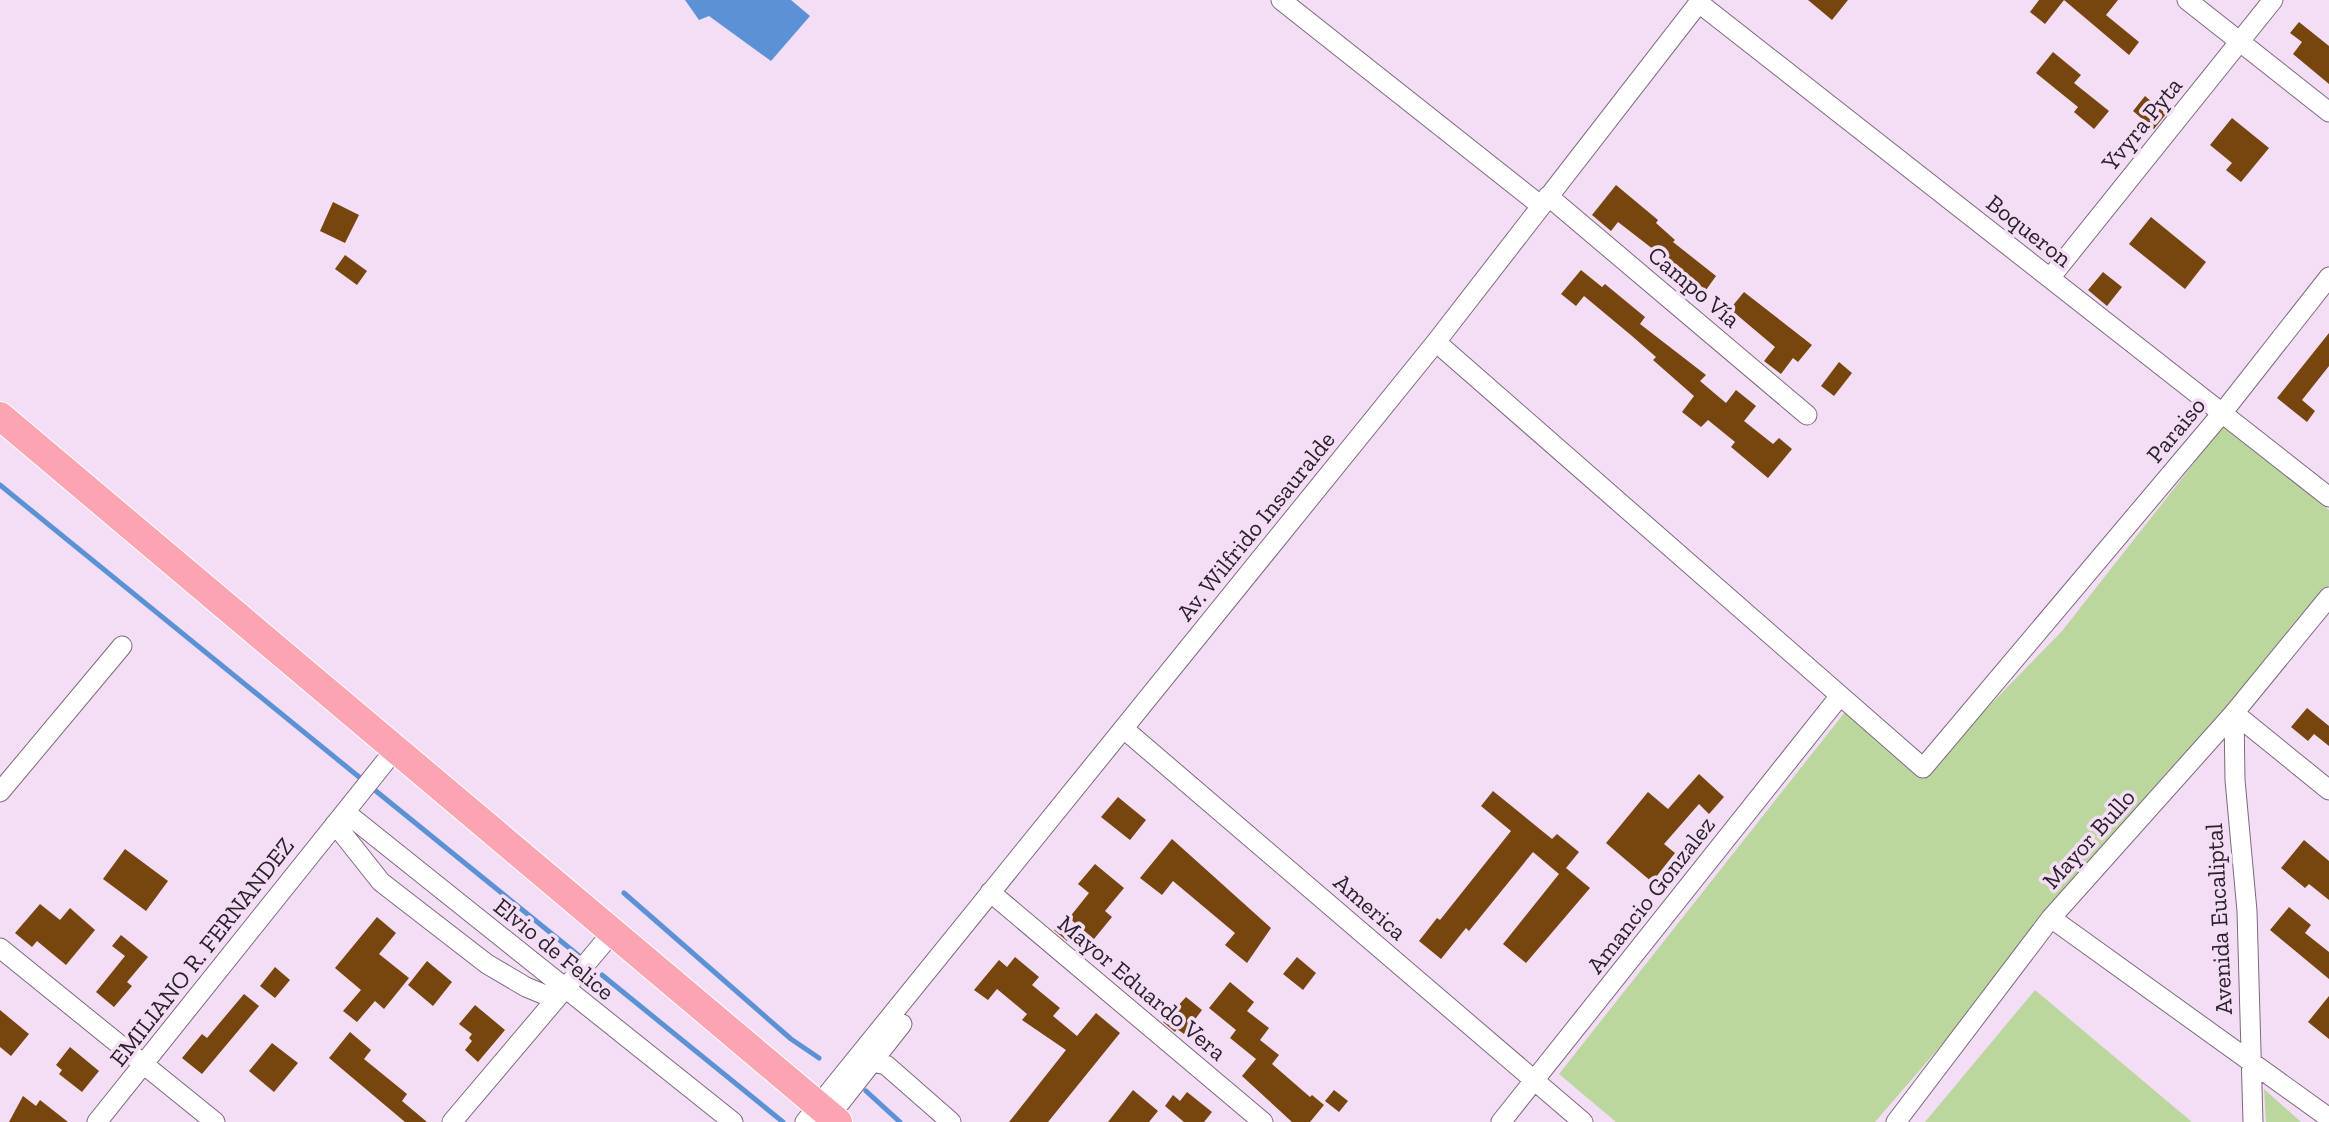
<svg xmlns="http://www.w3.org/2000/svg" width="2329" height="1122" viewBox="0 0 2329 1122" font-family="'Zilla Slab',serif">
<rect width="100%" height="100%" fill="#f4def6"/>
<!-- green -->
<path fill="#bcd79e" d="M 2224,425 L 2329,510 L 2329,585 L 2051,918 L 1875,1122 L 1616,1122 L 1559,1074 L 1845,712 L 1923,774 L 2062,631 Z
M 2035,990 L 2192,1122 L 1925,1122 Z
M 2264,1089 L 2301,1122 L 2266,1122 Z"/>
<!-- water -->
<path fill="#5b91d5" d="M 685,0 L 791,0 L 810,16 L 771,61 L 709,16 L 699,20 Z"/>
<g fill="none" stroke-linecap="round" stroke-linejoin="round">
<!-- stream -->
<path stroke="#5b91d5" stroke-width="5" d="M 0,485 L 364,781
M 371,787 L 578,955
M 624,893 L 791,1039 L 819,1058
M 602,975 L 783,1122
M 866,1091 L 900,1122"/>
</g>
<!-- building -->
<path fill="#77450e" d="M 1808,0 L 1848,0 L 1832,20 Z
M 2039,0 L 2118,0 L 2106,15 L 2139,42 L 2129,55 L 2064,0 L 2045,24 L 2030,12 Z
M 2299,22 L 2329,46 L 2329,84 L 2293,54 L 2302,42 L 2290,33 Z
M 2053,52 L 2081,75 L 2074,83 L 2109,111 L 2094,129 L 2074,112 L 2078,107 L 2036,73 Z
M 2145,96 L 2166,114 L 2154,129 L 2133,111 Z
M 2232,118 L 2269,148 L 2241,182 L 2226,170 L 2232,163 L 2210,145 Z
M 1616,185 L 1658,220 L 1656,223 L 1675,240 L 1673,242 L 1716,276 L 1706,290 L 1618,222 L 1611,231 L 1592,215 Z
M 333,202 L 359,215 L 345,243 L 320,231 Z
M 2151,217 L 2206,262 L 2185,289 L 2129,244 Z
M 345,255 L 367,271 L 357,285 L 335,269 Z
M 1581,270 L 1602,287 L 1605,284 L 1645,317 L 1640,324 L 1706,375 L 1700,381 L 1726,403 L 1736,390 L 1756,406 L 1744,421 L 1773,444 L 1779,438 L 1792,449 L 1768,478 L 1731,447 L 1735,442 L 1708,420 L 1701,427 L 1682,412 L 1694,396 L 1653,360 L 1656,357 L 1632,336 L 1584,296 L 1576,306 L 1561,294 Z
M 2103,272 L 2122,287 L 2107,306 L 2088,290 Z
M 1744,292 L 1812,345 L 1798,362 L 1793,358 L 1781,374 L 1764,361 L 1775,347 L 1730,309 Z
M 2329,333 L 2329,366 L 2302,400 L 2315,411 L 2307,422 L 2277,398 Z
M 1839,362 L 1852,373 L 1834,396 L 1821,386 Z
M 2307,708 L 2329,726 L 2329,746 L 2314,734 L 2308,741 L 2291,727 Z
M 1699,774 L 1724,797 L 1709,814 L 1699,804 L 1664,844 L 1675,853 L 1652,882 L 1606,843 L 1648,792 L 1668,809 Z
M 1493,791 L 1552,839 L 1557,834 L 1579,852 L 1566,868 L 1590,888 L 1526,963 L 1503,944 L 1559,874 L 1533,852 L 1469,931 L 1466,928 L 1441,959 L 1419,941 L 1437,918 L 1440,920 L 1511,831 L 1481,806 Z
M 1118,797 L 1146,820 L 1130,840 L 1101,817 Z
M 1172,839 L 1271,928 L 1247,963 L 1225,945 L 1235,933 L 1173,881 L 1162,895 L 1140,878 Z
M 2304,840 L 2329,861 L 2329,900 L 2309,884 L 2305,888 L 2281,868 Z
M 125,849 L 168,881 L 146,911 L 103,879 Z
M 1095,864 L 1124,888 L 1105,911 L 1112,917 L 1094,939 L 1069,918 L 1089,893 L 1078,884 Z
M 40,904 L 60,920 L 70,908 L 95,930 L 66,965 L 37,941 L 32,947 L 15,933 Z
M 2289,907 L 2311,925 L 2305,933 L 2329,952 L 2329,979 L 2270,930 Z
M 377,917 L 396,933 L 379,954 L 409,978 L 384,1009 L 375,1001 L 357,1022 L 343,1011 L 361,990 L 335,968 Z
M 1064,918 L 1077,928 L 1067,941 L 1054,930 Z
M 121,935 L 148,957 L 127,982 L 132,986 L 114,1007 L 96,992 L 125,956 L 112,946 Z
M 1015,957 L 1039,977 L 1032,985 L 1060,1008 L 1053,1016 L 1077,1036 L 1096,1013 L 1120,1033 L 1048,1122 L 1009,1122 L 1066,1050 L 1022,1020 L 1027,1014 L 997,989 L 988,1000 L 974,990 L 999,960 L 1007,967 Z
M 1297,957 L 1316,973 L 1303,990 L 1283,974 Z
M 427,961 L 452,982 L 433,1006 L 408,985 Z
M 275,967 L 290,980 L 275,998 L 260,986 Z
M 1230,982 L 1254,1002 L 1247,1011 L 1269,1028 L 1260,1040 L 1279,1055 L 1272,1064 L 1310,1097 L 1312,1095 L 1324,1105 L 1310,1122 L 1292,1122 L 1242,1076 L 1256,1059 L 1230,1038 L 1236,1030 L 1209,1008 Z
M 244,994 L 259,1006 L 202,1074 L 182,1058 L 202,1034 L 207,1038 Z
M 2329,996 L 2329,1039 L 2308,1022 Z
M 1186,997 L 1202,1010 L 1184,1034 L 1177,1029 L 1175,1032 L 1163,1022 Z
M 475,1005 L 505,1030 L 478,1062 L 465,1050 L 472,1041 L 469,1038 L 472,1034 L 459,1024 Z
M 0,1010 L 29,1034 L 11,1056 L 0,1047 Z
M 350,1032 L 371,1050 L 364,1059 L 407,1094 L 402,1101 L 427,1122 L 405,1122 L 329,1058 Z
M 272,1043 L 298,1063 L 274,1092 L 249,1071 Z
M 70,1047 L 99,1071 L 82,1092 L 59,1074 L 62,1070 L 56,1065 Z
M 1133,1090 L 1158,1111 L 1149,1122 L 1108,1122 Z
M 1334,1090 L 1348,1101 L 1339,1112 L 1325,1101 Z
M 1187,1092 L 1212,1112 L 1204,1122 L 1184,1122 L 1165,1106 L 1173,1095 L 1180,1101 Z
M 23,1096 L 36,1106 L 40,1100 L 68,1122 L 9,1122 Z"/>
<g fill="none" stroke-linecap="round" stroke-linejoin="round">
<!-- minor casing -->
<g stroke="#7d6a7f" stroke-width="21">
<path id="minor" d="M 1281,0 L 1540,205
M 2187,0 L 2329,112
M 1699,3 L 2329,497
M 1548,196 L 1807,415
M 2050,278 L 2273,0
M 1436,342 L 1923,768 L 2223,412 L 2329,277
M 2234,713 L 2235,780 L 2247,911 L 2253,1122
M 2234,713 L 2329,790
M 1124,729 L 1583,1122
M 0,792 L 122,646
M 345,812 L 733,1122
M 335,824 L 381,882 L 487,964 L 526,987 L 555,999
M 990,892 L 1263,1122
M 2051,918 L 2329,1118
M 0,948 L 215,1122
M 862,1067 L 873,1062 L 886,1065 L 951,1122
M 97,1122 L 385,762
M 452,1122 L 606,940
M 805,1122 L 1436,342 L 1701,0
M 825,1122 L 902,1024
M 1501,1122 L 1839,697
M 1896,1122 L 2051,918 L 2234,713 L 2329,597"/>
</g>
<!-- highway casing -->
<g stroke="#fff" stroke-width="30">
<path id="highway" d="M 0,416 L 838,1122"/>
</g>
<!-- minor -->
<use href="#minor" stroke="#fff" stroke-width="19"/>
<!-- highway -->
<use href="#highway" stroke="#fba4b2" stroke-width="28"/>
</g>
<g text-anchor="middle" stroke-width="7" stroke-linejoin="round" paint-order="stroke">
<!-- street labels -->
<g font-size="24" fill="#2b232c" stroke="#f4def6">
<text transform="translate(2142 124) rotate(-51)" y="8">Yvyra Pyta</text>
<text transform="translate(2029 231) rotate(38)" y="8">Boqueron</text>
<text transform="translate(1694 287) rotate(40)" y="8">Campo Vía</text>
<text transform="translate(2176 430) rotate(-50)" y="8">Paraiso</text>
<text transform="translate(1256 526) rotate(-51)" y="8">Av. Wilfrido Insauralde</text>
<text transform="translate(2089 839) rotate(-48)" y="8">Mayor Bullo</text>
<text transform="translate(1651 895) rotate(-52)" y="8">Amancio Gonzalez</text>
<text transform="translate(1370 907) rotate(41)" y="8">America</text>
<text transform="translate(2219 919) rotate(-93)" y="8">Avenida Eucaliptal</text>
<text transform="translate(554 949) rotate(39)" y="8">Elvio de Felice</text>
<text transform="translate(202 952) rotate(-52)" y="8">EMILIANO R. FERNANDEZ</text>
<text transform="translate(1142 988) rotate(40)" y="8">Mayor Eduardo Vera</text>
</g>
</g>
</svg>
